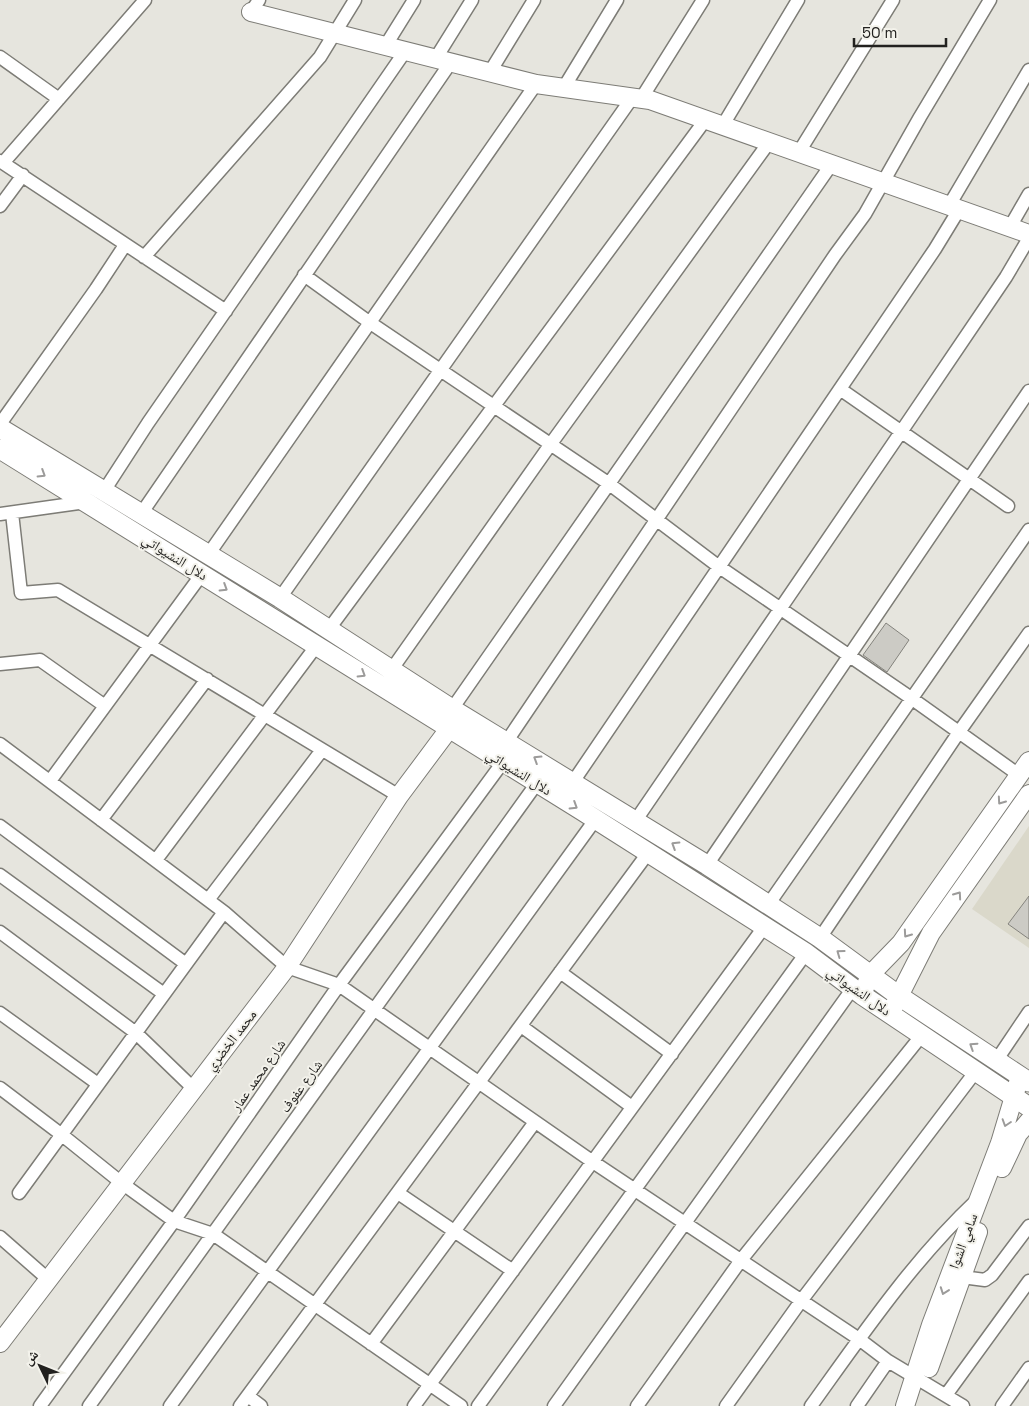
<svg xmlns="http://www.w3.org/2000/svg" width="1029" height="1406" viewBox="0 0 1029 1406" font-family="'Space Grotesk','Noto Naskh Arabic',sans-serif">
<rect width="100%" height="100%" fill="#e6e5de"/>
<!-- built -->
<path fill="#dad8ca" d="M 1029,826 L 1029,948 L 972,909 Z"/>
<!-- building -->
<path fill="#cccbc5" stroke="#84837d" d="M 886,623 L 909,640 L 887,672 L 863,655 Z
M 1029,896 L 1029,939 L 1008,924 Z"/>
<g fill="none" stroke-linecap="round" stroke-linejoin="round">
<!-- street casing -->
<g stroke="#7d7c76" stroke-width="15">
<path id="street" d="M 251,12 L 259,0
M 386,45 L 414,0
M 0,57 L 59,99
M 436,58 L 472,0
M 490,72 L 534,0
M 563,89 L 617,0
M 641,99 L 703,0
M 723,125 L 798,0
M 799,152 L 893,0
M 0,161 L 226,311
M 3,163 L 145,0
M 950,204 L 1029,70
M 0,206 L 23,175
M 1010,227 L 1029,194
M 144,257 L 320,57 L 355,0
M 304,275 L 369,322 L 608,483 L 718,566 L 911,698 L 1019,775
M 840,389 L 1008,506
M 0,424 L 96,289 L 125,245
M 104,491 L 148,423 L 406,50
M 12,513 L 21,593 L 58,590 L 399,796
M 0,514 L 86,502
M 141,514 L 451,62
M 208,555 L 536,84
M 280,598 L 632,98
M 329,629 L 706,119
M 0,664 L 40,660 L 105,706
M 392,669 L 550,445 L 770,141
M 452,709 L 831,165
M 507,741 L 835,255 L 865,214 L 920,117 L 990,0
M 0,744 L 224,912 L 287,967 L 339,985 L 593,1162 L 859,1339 L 888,1361
M 50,781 L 202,574
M 573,782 L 935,249 L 960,208
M 101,820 L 207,679
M 636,820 L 901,432 L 1006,277 L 1029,238
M 0,826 L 186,964
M 156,860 L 317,645
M 707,865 L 1029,391
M 0,875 L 164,994
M 208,900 L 322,750
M 768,905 L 1029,530
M 0,932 L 136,1033 L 194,1089
M 820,938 L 959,732 L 1029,633
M 560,972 L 672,1054
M 0,1013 L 98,1084
M 521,1026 L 632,1107
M 996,1061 L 1029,1012
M 0,1088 L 62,1135 L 123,1184 L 174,1221 L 213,1234 L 461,1406
M 19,1193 L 224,912
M 398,1193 L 513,1271
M 0,1237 L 49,1280
M 962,1277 L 985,1280 L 992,1275 L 1029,1226
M 371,1344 L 535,1122
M 946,1395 L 1029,1281
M 248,1396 L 261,1406
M 40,1406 L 174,1221 L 339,985 L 503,762
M 89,1406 L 537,783
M 170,1406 L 595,820
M 240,1406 L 648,853
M 414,1406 L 764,927
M 478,1406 L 806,953
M 554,1406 L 853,988
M 637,1406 L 741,1260 L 922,1035
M 726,1406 L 801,1301 L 976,1071
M 811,1406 C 862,1335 913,1260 977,1200
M 857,1406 L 888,1361 L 963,1406
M 1002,1406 L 1029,1368"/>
</g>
<!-- secondary casing -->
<g stroke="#7d7c76" stroke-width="20">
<path id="secondary" d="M 251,12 L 536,84 L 650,100 L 1029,234
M 862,995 L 870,975 L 901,943 L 1029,761
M 893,1008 L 931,933 L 1029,794
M 1002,1168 L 1018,1134 L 1029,1121
M 0,1343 L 287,967 L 399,796 L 449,729
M 929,1368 L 978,1232
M 905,1406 L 931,1325 L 1000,1143 L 1018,1083"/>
</g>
<!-- primary casing -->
<g stroke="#7d7c76" stroke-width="21">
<path id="primary" d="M 0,428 L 280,598 L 452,709 L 707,865 L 820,938 L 899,996 L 1029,1082
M 0,449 L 581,810 L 806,953 L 862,995 L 1029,1107"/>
</g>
<!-- street -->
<use href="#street" stroke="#fff" stroke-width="12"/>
<!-- secondary -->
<use href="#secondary" stroke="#fff" stroke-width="18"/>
<!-- primary -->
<use href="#primary" stroke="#fff" stroke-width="19"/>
</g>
<!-- one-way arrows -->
<defs><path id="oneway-chevron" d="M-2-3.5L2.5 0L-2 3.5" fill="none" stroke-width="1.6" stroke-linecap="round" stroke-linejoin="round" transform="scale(1.25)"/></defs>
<g stroke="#9c9b9a">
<use href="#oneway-chevron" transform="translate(42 474) rotate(32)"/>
<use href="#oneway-chevron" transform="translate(224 588) rotate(32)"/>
<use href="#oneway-chevron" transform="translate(362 674) rotate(32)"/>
<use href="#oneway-chevron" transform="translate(537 759) rotate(-148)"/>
<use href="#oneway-chevron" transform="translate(1001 801) rotate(125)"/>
<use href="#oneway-chevron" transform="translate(574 806) rotate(32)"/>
<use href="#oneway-chevron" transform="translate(675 845) rotate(-148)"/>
<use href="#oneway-chevron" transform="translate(958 895) rotate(-55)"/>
<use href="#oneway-chevron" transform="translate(907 934) rotate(125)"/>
<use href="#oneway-chevron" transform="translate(840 953) rotate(-144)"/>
<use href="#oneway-chevron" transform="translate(973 1046) rotate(-147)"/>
<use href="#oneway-chevron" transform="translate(1006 1123) rotate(108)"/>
<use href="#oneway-chevron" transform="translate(944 1291) rotate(110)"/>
</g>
<g text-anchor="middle" stroke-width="4" stroke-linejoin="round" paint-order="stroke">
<!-- street labels -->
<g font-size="14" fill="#22211f" stroke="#f3f2eb">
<text transform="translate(175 557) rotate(32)" y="5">دلال النشيواتي</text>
<text transform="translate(519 772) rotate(32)" y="5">دلال النشيواتي</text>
<text transform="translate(859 991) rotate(35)" y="5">دلال النشيواتي</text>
<text transform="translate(231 1040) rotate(-52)" y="5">محمد الخضري</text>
<text transform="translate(258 1075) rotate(-55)" y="5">شارع محمد عمار</text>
<text transform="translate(301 1086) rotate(-54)" y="5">شارع عفوف</text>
<text transform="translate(963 1241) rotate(-70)" y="5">سامي الشوا</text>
</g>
</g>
<!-- north arrow -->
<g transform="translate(40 1366) rotate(313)" stroke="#f3f2eb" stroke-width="4" paint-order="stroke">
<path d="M0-4L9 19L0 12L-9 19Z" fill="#22211f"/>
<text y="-8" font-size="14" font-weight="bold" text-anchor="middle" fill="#22211f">ش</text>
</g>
<!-- scale -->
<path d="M854 38v8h92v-8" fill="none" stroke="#22211f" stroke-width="2.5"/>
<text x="862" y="38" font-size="15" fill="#22211f" stroke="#f3f2eb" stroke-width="4" paint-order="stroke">50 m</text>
</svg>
